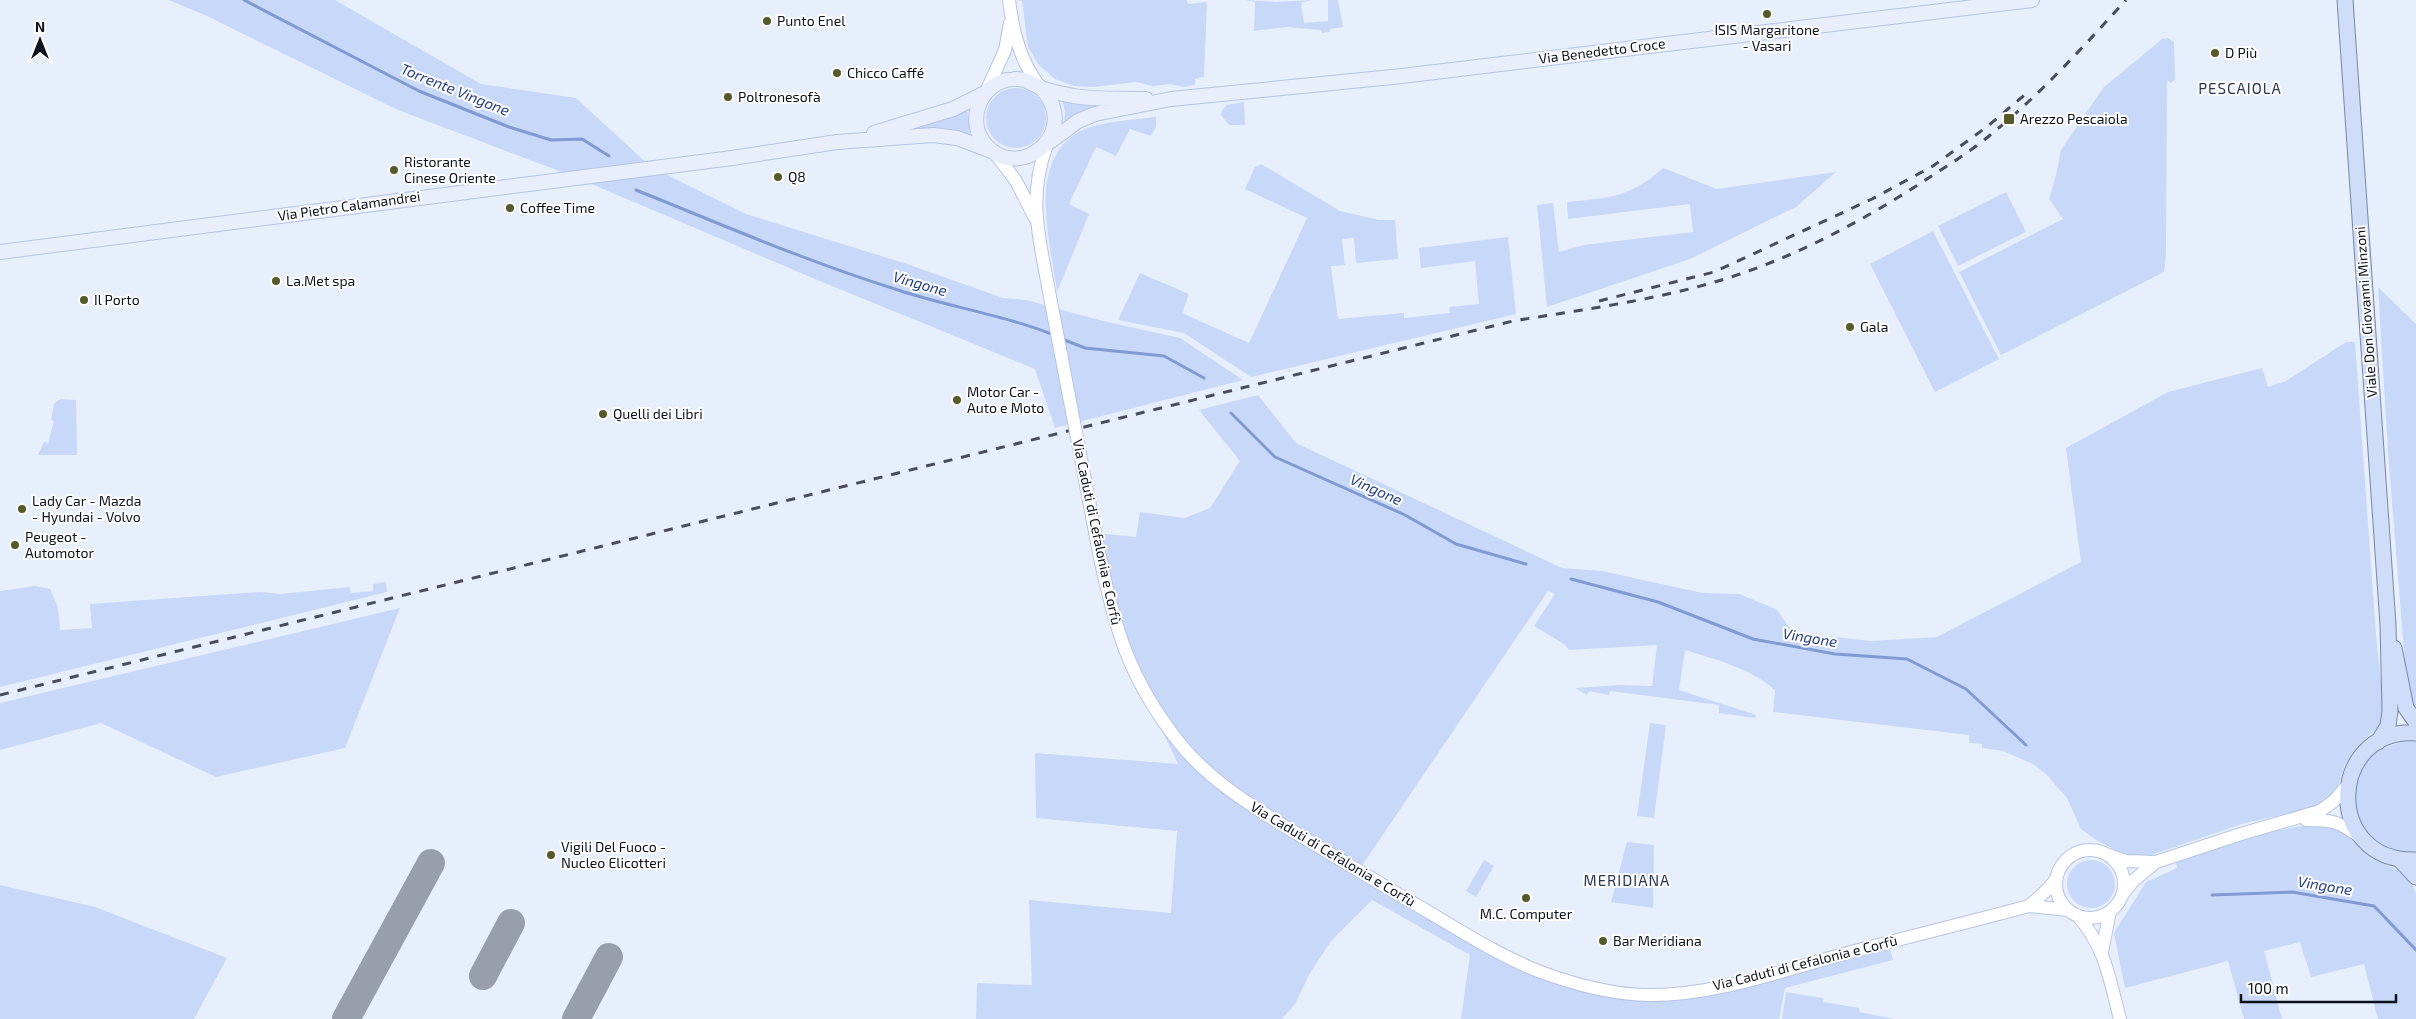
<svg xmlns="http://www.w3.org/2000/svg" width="2416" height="1019" viewBox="0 0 2416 1019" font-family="'Exo 2',sans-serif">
<rect width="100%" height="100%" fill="#e8effc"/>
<!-- green -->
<path fill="#c8d8f9" d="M 169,0 L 335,0 L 481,84 L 576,98 L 651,167 L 746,214 L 907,264 L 1003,298 L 1026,300 L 1099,320 L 1180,338 L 1243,380 L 1055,428 L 1035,369 L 815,279 L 575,177 L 398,110 L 209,17 Z
M 1017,0 L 1187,0 L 1188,4 L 1207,2 L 1204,77 L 1195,79 L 1195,85 L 1183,87 L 1171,84 L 1153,86 L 1136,82 L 1093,87 L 1074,86 L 1055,79 L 1038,64 L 1028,47 L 1022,1 Z
M 1245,0 L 1276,2 L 1312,0 L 1301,3 L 1304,23 L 1328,21 L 1328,0 L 1338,0 L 1343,27 L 1330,29 L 1330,32 L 1322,33 L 1321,30 L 1287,27 L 1254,31 L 1255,2 Z
M 2168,38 L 2174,42 L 2175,80 L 2171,83 L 2167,80 L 2166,255 L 2164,272 L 2001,355 L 1959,272 L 2063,219 L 2049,199 L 2056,175 L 2061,150 L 2103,88 L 2162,39 Z
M986 118a30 30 0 1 1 60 0a30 30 0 1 1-60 0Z
M 1061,97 L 1114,103 C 1095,106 1079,109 1064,122 L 1065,111 Z
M 1244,102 L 1245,125 L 1229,125 L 1221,115 L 1222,110 L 1227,105 Z
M 967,108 L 970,134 L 909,129 Z
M 1156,117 L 1156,126 L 1151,136 L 1130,129 L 1116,156 L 1096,147 L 1069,204 L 1089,214 L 1057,292 C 1051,243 1025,159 1081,131 C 1100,121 1135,120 1156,117 Z
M 1261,164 L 1340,211 L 1379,220 L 1395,220 L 1398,259 L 1356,263 L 1354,238 L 1342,239 L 1345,265 L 1331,266 L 1338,319 L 1404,313 L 1404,318 L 1450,313 L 1449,307 L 1479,304 L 1475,261 L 1421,268 L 1419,248 L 1508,237 L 1516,314 L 1251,377 L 1184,333 L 1118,320 L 1140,273 L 1189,294 L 1182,313 L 1249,343 L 1307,218 L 1245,189 L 1255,167 Z
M 1663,168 L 1717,189 L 1836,172 L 1796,207 L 1690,259 L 1547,307 L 1537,205 L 1553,203 L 1559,252 L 1584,245 L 1693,232 L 1690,204 L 1568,219 L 1567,202 C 1612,197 1627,199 1663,168 Z
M 2006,192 L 2026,232 L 1958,266 L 1938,226 Z
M 1933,231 L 1999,359 L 1935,392 L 1870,264 Z
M 2378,287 L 2416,324 L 2416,711 L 2407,689 L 2388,452 Z
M 2346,342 L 2355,342 L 2376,635 L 2384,712 L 2380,725 L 2357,747 L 2345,764 L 2337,789 L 2330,799 L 2319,807 L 2245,823 L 2145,857 L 2125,855 L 2096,840 L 2081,829 L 2067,798 L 2046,774 L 2033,764 L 2003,751 L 1982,748 L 1982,744 L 1969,743 L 1969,735 L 1773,712 L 1775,690 C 1750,668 1717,660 1685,650 L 1679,690 L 1756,715 L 1755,718 L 1719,713 L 1719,705 L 1610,691 L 1609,695 L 1589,691 L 1587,695 L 1575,688 L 1620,685 L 1652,686 L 1657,645 L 1569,650 L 1564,644 L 1534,626 L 1555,594 L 1548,591 L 1359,870 L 1490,948 L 1590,987 L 1690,992 L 1888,942 L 1893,960 L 1785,988 L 1779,1019 L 1461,1019 L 1470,955 L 1372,900 L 1331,941 L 1310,973 L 1295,1004 L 1282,1019 L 976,1019 L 977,983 L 1032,985 L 1029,900 L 1171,913 L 1177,831 L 1036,818 L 1035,753 L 1178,764 L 1144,692 L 1095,533 L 1136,537 L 1140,512 L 1185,518 L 1210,508 L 1240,461 L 1199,410 L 1258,395 L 1296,443 L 1562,568 L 1602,571 L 1702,593 L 1739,594 L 1776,609 L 1793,632 L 1870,641 L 1937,637 L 2081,562 L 2066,448 L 2168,392 L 2262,368 L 2268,387 L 2286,381 Z
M 60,399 L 76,400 L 77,455 L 38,455 L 44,442 L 48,443 L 54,421 L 51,420 L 54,404 Z
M 386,582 L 387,592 L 0,687 L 0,591 L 35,586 L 50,589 L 58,607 L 60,630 L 92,628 L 90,604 L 261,592 L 280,594 L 350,587 L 351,593 L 373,591 L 373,584 Z
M 400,608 L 345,748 L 216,777 L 101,723 L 0,750 L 0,703 Z
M 1650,723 L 1666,725 L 1654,818 L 1637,816 Z
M 2407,741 L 2416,742 L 2416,852 C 2376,854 2341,819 2357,779 C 2361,769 2366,759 2375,753 C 2385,746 2395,744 2407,741 Z
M 2326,824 L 2348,835 L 2363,852 L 2372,859 L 2403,872 L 2411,880 L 2416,894 L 2416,1019 L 2378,1019 L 2364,964 L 2311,977 L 2300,942 L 2264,951 L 2282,1019 L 2244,1019 L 2228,961 L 2125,988 L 2114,933 L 2146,882 L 2177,868 L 2176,863 C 2223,846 2275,826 2326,824 Z
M 1627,842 L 1654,845 L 1653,908 L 1611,902 Z
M2067 884a24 24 0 1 1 48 0a24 24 0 1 1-48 0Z
M 1484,860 L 1494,866 L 1476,897 L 1466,891 Z
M 0,885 L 95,907 L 227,958 L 194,1019 L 0,1019 Z
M 1786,992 L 1823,998 L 1823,1002 L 1859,1008 L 1859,1012 L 1895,1019 L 1782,1019 Z"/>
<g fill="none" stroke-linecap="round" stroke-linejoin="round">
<!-- stream -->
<path stroke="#809ad3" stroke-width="3" d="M 244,0 L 419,91 L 509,127 L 551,140 L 582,139 L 609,156
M 636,190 C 723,225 808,262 898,290 C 949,307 1004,315 1054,335
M 1062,339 L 1085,348 L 1164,356 L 1204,378
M 1231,413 L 1275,457 L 1405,515 L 1456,544 L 1526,564
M 1571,579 L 1658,602 L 1753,639 L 1835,654 L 1907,659 L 1966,689 L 2026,745
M 2212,895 L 2292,892 L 2374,906 L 2416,950"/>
<!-- taxiway -->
<path stroke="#989eaa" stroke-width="28" d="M 483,976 L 511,923
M 346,1019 L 431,863
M 576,1019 L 609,957"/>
<!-- tertiary casing -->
<g stroke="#b5c4e5" stroke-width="14">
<path id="tertiary" d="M 1009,0 C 1013,32 1020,61 1040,87
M 986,92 L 1005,50 L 1010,23
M 1047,144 C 1028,198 1038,232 1048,286
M 994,152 L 1016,181 L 1035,218
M 1099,553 C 1115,629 1129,679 1178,741 C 1210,782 1255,808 1299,835 C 1334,856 1368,876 1403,897 C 1447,922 1491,952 1538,971 C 1573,984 1612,995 1650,995 C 1714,995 1779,972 1840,955 C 1903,938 1966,923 2029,906 L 2068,910
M 2306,820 C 2332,820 2339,821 2360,837
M2056 884a34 34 0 1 1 68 0a34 34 0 1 1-68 0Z
M 2108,855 L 2126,861 L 2156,862 L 2241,834 L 2320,811 L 2334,801 L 2347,786
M 2122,895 L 2133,881 L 2156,862
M 2029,906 L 2048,889 L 2056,879
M 2077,915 C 2106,948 2109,978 2120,1019
M 2102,952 L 2110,911"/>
</g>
<!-- secondary casing -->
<g stroke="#b5c4e5" stroke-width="16">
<path id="secondary" d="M 1040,87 C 1084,131 1019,185 985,144 C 965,120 981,81 1013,79 C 1024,78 1031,83 1041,88 C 1051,92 1063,94 1074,96 C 1097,100 1123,98 1146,99
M 874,133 L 953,109 L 985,93
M 1047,144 L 1078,121 L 1095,114 L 1171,99 L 1402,76 L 2032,0
M 0,252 L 732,158 L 837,142 L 933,135 L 957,138 L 994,152"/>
</g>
<!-- primary casing -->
<g stroke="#7787a8" stroke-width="17">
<path id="primary" d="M 2345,0 L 2388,625 L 2390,711 L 2388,726 L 2378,742
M 2394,648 L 2406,708 L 2416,722
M 2416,733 C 2327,728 2323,863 2416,860
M 2401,861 L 2416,877"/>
</g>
<!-- tertiary -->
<use href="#tertiary" stroke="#fff" stroke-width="12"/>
<!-- secondary -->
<use href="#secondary" stroke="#e8eefc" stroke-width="14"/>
<!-- primary -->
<use href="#primary" stroke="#d0ddf8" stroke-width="15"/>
<!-- rail -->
<path stroke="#484d59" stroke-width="3" stroke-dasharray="9 9" stroke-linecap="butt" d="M 1599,301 L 1714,272 L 1872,199 L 1933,166 L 1988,126 L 2028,92
M 0,695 L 1513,321 C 1586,309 1658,300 1728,278 C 1800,255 1868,218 1930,177 C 1950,164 1971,151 1989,136 C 2039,96 2083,47 2126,0"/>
<!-- tertiary-bridge casing -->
<g stroke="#b5c4e5" stroke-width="14" stroke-linecap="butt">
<path id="tertiary-bridge" d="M 1048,286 L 1099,553"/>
</g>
<!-- tertiary-bridge -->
<use href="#tertiary-bridge" stroke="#fff" stroke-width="12"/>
</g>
<!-- markers -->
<g fill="#545a28" stroke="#fff" stroke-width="2">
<circle cx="1767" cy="14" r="5"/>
<circle cx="767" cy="21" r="5"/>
<circle cx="2215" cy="53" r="5"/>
<circle cx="837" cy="73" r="5"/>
<circle cx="728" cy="97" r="5"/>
<rect x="2003" y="113" width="12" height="12" rx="2.5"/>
<circle cx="394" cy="170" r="5"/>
<circle cx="778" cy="177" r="5"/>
<circle cx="510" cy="208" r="5"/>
<circle cx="276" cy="281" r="5"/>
<circle cx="84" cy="300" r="5"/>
<circle cx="1850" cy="327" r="5"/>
<circle cx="957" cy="400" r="5"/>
<circle cx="603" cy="414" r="5"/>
<circle cx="22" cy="509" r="5"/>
<circle cx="15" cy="545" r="5"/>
<circle cx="551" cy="855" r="5"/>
<circle cx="1526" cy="898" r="5"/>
<circle cx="1603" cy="941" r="5"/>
</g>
<g text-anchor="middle" stroke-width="4" stroke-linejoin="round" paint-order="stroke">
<!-- poi labels -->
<g font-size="14" fill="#0c111c" stroke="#fff" text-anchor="start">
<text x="777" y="26">Punto Enel</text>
<text x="1767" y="35" text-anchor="middle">ISIS Margaritone<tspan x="1767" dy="16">- Vasari</tspan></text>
<text x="2225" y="58">D Più</text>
<text x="847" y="78">Chicco Caffé</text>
<text x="738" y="102">Poltronesofà</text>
<text x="2020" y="124">Arezzo Pescaiola</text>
<text x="404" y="167">Ristorante<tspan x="404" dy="16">Cinese Oriente</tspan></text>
<text x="788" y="182">Q8</text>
<text x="520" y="213">Coffee Time</text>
<text x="286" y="286">La.Met spa</text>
<text x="94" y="305">Il Porto</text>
<text x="1860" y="332">Gala</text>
<text x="967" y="397">Motor Car -<tspan x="967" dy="16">Auto e Moto</tspan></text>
<text x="613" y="419">Quelli dei Libri</text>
<text x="32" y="506">Lady Car - Mazda<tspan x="32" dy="16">- Hyundai - Volvo</tspan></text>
<text x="25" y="542">Peugeot -<tspan x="25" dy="16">Automotor</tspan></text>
<text x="561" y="852">Vigili Del Fuoco -<tspan x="561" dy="16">Nucleo Elicotteri</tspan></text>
<text x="1526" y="919" text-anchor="middle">M.C. Computer</text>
<text x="1613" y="946">Bar Meridiana</text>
</g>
<!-- street labels -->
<g font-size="14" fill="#0c111c" stroke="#fff">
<text transform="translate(1602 51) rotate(-7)" y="5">Via Benedetto Croce</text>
<text transform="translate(349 206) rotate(-8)" y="5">Via Pietro Calamandrei</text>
<text transform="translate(2366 312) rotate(-94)" y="5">Viale Don Giovanni Minzoni</text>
<text transform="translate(1097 532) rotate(78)" y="5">Via Caduti di Cefalonia e Corfù</text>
<text transform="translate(1333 854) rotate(31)" y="5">Via Caduti di Cefalonia e Corfù</text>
<text transform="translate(1805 963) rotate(-14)" y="5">Via Caduti di Cefalonia e Corfù</text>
</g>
<!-- neighbourhood labels -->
<g font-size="15" letter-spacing="1" fill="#2b3650" stroke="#fff">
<text x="2240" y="94">PESCAIOLA</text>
<text x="1627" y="886">MERIDIANA</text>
</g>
<!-- water labels -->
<g font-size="15" font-style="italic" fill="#233d81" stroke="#fff">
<text transform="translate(455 90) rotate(22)" y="5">Torrente Vingone</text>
<text transform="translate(920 284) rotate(16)" y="5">Vingone</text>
<text transform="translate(1376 490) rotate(24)" y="5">Vingone</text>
<text transform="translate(1810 638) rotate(9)" y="5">Vingone</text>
<text transform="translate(2325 886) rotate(9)" y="5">Vingone</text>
</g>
</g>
<!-- north arrow -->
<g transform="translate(40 40)" stroke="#ffffff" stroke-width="4" paint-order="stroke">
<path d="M0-4L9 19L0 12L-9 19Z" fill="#0c111c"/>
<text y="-8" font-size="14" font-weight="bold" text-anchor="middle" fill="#0c111c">N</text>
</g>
<!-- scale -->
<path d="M2241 994v8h155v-8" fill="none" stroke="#0c111c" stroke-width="2.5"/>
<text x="2248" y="994" font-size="15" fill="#0c111c" stroke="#ffffff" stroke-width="4" paint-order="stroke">100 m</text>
</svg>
